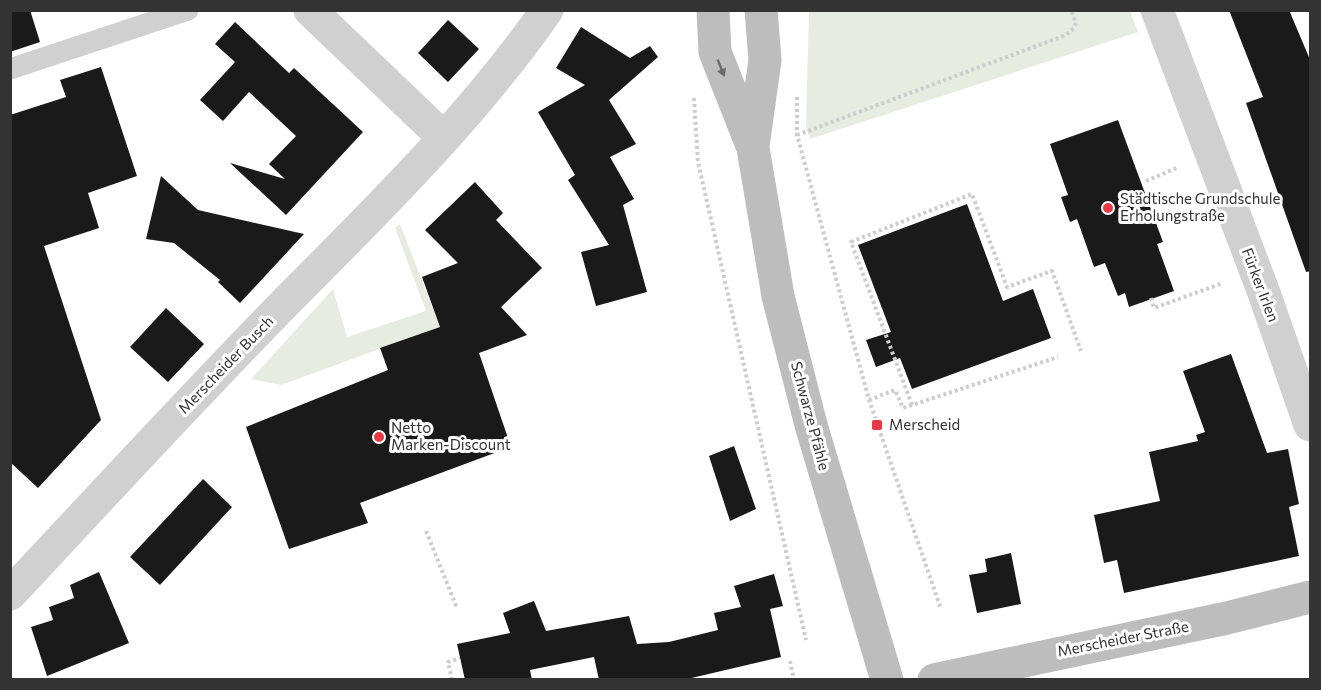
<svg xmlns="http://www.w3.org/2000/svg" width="1321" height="690" viewBox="0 0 1321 690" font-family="Commissioner,sans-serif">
<rect width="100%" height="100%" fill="#fff"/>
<!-- green -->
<path fill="#e6ecdf" d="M 809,11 L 1130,11 L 1138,32 L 810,139 L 806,127 Z
M 400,224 L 440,327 L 281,385 L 251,379 L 333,289 L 347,337 L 426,311 L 395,228 Z"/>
<!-- building -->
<path fill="#1a1a1a" d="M 10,10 L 30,10 L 40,42 L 10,52 Z
M 1229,10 L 1289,10 L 1311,62 L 1311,271 L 1306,272 L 1246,103 L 1263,97 Z
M 448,20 L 479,49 L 448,82 L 418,53 Z
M 235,22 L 289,73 L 294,68 L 363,132 L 286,215 L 230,163 L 285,179 L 269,164 L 296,136 L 249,92 L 223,121 L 200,100 L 235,62 L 215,44 Z
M 581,27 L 630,58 L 650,46 L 658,57 L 609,100 L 636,144 L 610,157 L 634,199 L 623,205 L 647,292 L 596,306 L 581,252 L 609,245 L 568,180 L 575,175 L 538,112 L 585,85 L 556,68 Z
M 101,67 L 137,176 L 88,193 L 99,228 L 44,246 L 101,420 L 38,488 L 10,462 L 10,115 L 66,97 L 60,80 Z
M 1118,120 L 1163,242 L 1157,244 L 1174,291 L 1129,307 L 1125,293 L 1118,296 L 1105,263 L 1094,267 L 1077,219 L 1070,222 L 1061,197 L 1068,195 L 1050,144 Z
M 161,176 L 198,210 L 304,234 L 240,303 L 218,282 L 220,280 L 174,243 L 146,239 Z
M 475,182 L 503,213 L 496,220 L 542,268 L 501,307 L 527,335 L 479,353 L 511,447 L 360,503 L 368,523 L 289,549 L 246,427 L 388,370 L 380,348 L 440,327 L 422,277 L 458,263 L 425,230 Z
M 967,204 L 1003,301 L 1033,289 L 1051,338 L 912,389 L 900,358 L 876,367 L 866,340 L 891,332 L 858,245 Z
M 166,308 L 204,344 L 168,382 L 130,347 Z
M 1231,354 L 1267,453 L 1288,449 L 1299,504 L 1289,507 L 1299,556 L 1124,593 L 1117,560 L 1104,563 L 1094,515 L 1160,501 L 1149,452 L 1198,441 L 1196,435 L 1205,432 L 1183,371 Z
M 734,446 L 756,509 L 730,521 L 709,456 Z
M 203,479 L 232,507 L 160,585 L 130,557 Z
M 1011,553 L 1021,604 L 977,613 L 969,575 L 987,572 L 985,559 Z
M 99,572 L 129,643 L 47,676 L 31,627 L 53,620 L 49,607 L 74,598 L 70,585 Z
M 774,574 L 783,606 L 770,609 L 781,657 L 683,680 L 599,680 L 594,657 L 530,670 L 532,680 L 465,680 L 457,644 L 510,633 L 503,613 L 534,601 L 546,631 L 629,616 L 637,644 L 669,642 L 718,630 L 714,613 L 741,607 L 734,586 Z"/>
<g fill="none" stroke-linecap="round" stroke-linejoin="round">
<!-- path -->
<path stroke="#cdcdcd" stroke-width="4" stroke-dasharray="3 3" stroke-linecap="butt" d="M 797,97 L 797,135 L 869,400 L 941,609
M 694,98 L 698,162 L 806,640
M 797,135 L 1066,35 L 1074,28 L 1076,23 L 1071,10
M 1146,181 L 1179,167
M 1151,298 L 1154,308 L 1223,283
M 869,400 L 895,390 L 903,408 L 1058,357
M 912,405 L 851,242 L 972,194 L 1007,287 L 1052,271 L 1081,351
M 426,531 L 457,608
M 790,661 L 794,680
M 452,680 L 448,662 L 460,658"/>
<!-- service -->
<path stroke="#d0d0d0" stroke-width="21" d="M 10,69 L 188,10"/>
<!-- minor -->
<path stroke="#d0d0d0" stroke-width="33" d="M 310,10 L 444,138
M 1157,10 L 1264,293 L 1310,425
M 10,594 C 100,498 189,401 281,307 C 374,213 471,119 547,10"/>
<!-- secondary -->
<path stroke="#bdbdbd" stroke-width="33" d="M 713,10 L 715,52 L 753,148 L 778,296 L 811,425 L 887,680
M 753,146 L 765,60 L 761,10
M 934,680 L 1227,618 L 1310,597"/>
</g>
<!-- one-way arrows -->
<defs><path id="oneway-solid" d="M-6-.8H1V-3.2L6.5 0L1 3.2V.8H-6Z" transform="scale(1.5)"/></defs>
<use fill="#6a6a6a" href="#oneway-solid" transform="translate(721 68) rotate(68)"/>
<!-- markers -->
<g fill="#e63946" stroke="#fff" stroke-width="2">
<circle cx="1108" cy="208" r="6"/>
<rect x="871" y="419" width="12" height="12" rx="3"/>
<circle cx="379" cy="437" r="6"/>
</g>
<g text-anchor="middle" stroke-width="6" stroke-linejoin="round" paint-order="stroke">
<!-- poi labels -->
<g font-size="15" fill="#333" stroke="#fff" text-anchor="start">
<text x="1120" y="204">Städtische Grundschule<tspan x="1120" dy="17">Erholungstraße</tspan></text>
<text x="889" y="430">Merscheid</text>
<text x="391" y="433">Netto<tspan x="391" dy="17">Marken-Discount</tspan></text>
</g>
<!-- street labels -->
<g font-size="15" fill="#333" stroke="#fff">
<text transform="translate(1260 285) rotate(69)" y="5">Fürker Irlen</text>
<text transform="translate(226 365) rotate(-46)" y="5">Merscheider Busch</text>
<text transform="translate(810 416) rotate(75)" y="5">Schwarze Pfähle</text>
<text transform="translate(1123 639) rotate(-11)" y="5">Merscheider Straße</text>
</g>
</g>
<!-- border -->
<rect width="1321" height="690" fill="none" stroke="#333333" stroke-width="24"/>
</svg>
